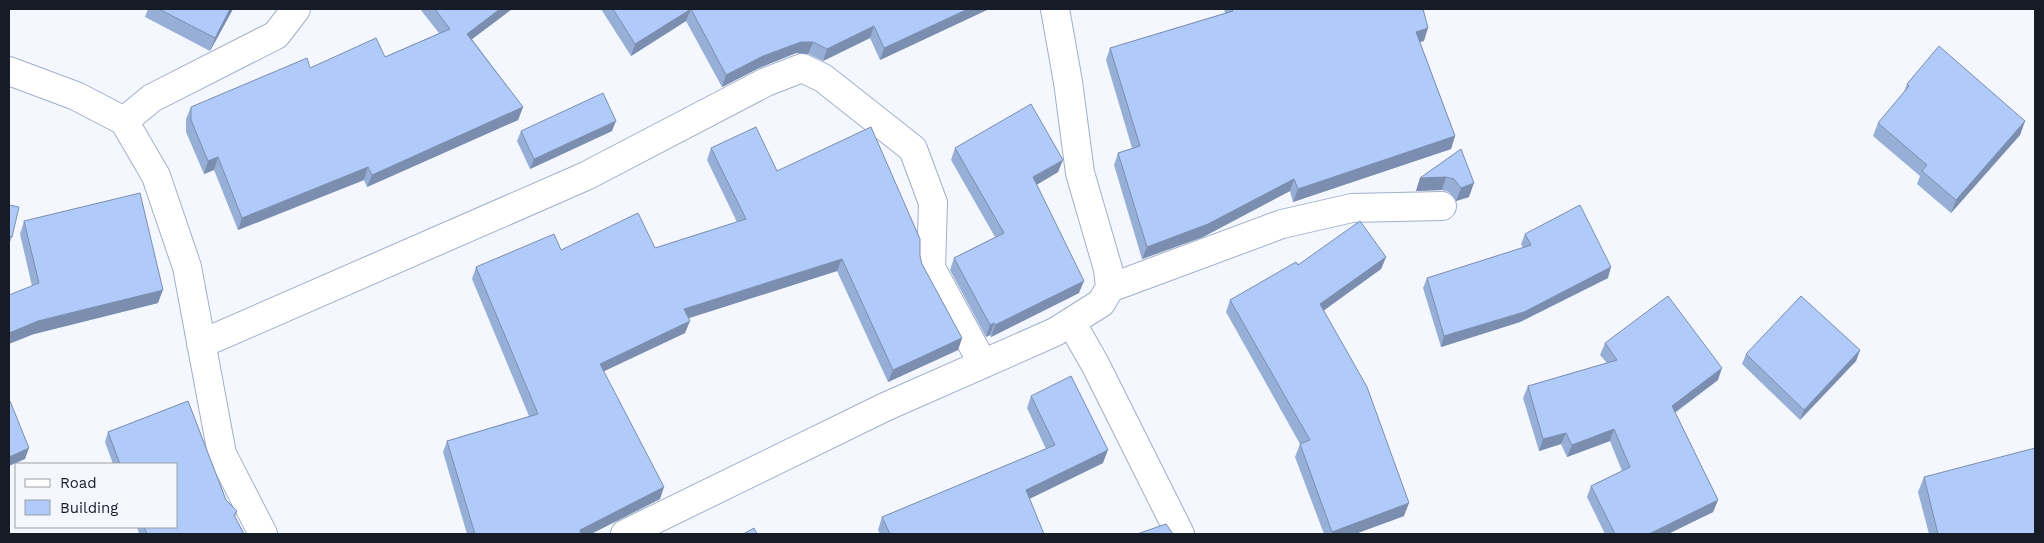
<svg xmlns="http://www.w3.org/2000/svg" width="2044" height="543" viewBox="0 0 2044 543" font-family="'Work Sans',sans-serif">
<rect width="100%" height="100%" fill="#f4f7fd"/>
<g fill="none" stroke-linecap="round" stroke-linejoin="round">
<!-- minor casing -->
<g stroke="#a0b0c9" stroke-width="30">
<path id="minor" d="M 9,71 L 76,96 L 124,121 L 156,176 L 187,267 L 222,454 L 263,534
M 124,121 L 152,98 L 276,35 L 296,9
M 1110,288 L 1282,224 L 1352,208 L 1442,206
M 1071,322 L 1095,364 L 1180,534
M 201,344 L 586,176 L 766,82 L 802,68 L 823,78 L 913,149 L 933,203 L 931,268 L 983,364
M 625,534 L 885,407 L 1055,332 L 1101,303 L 1110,288 L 1108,269 L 1080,173 L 1068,82 L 1055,9"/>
</g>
<!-- minor -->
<use href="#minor" stroke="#fff" stroke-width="28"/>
</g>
<!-- wall -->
<path fill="#97afd7" d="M 148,9 L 233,9 L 210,51 L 145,17 Z
M 420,9 L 512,9 L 472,39 L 523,107 L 518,120 L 367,187 L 364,180 L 238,230 L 214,170 L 204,174 L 186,132 L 186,119 L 191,107 L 310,68 L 385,57 L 439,33 Z
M 601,9 L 989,9 L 880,60 L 870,38 L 823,61 L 808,54 L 796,53 L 759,68 L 722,87 L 686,21 L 631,56 Z
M 1224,9 L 1423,9 L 1424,41 L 1420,42 L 1455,136 L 1451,149 L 1293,202 L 1290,191 L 1203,237 L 1142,259 L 1114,165 L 1118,153 L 1132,148 L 1106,60 L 1110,48 L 1225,13 Z
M 1907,84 L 2025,121 L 2020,135 L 1951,213 L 1917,184 L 1920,176 L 1873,136 L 1878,123 L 1903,94 Z
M 521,131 L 612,131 L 530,169 L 517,141 Z
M 711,148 L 777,171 L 920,256 L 922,264 L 962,338 L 958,350 L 888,382 L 837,271 L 688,318 L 685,333 L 604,371 L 660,499 L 591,534 L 467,534 L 443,452 L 447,441 L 529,416 L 472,279 L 476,267 L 561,250 L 655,248 L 737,222 L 707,160 Z
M 955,148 L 1058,172 L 1036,185 L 1079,293 L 991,337 L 990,335 L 986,337 L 950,270 L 954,258 L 995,237 L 951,160 Z
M 1461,149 L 1469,197 L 1456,201 L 1449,192 L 1442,190 L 1416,191 L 1420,178 Z
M 9,205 L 12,237 L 10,242 L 9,242 Z
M 24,221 L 158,303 L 34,334 L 32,286 L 20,234 Z
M 1525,234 L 1608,278 L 1520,322 L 1441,347 L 1423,288 L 1427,278 L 1523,248 L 1521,244 Z
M 1386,257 L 1381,269 L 1323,310 L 1404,516 L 1355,534 L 1324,534 L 1295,457 L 1300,444 L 1226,312 L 1230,300 L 1298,265 Z
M 1605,343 L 1718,380 L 1675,413 L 1718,500 L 1713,512 L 1668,534 L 1605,534 L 1587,497 L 1591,486 L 1622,471 L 1610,441 L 1567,457 L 1561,444 L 1539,451 L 1523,398 L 1528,386 L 1607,363 L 1600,355 Z
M 1860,350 L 1856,361 L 1800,420 L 1742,364 L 1746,354 Z
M 1031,396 L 1103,463 L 1029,499 L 1044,534 L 880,534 L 878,530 L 882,517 L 1046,449 L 1027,408 Z
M 188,401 L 226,500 L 237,511 L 235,517 L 244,534 L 139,534 L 137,527 L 176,527 L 176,464 L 113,464 L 105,442 L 108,432 Z
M 1924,477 L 2035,534 L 1929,534 L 1918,492 Z"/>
<!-- shaded-wall -->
<path fill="#7b8eaf" d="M 230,9 L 233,9 L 210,51 L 215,38 Z
M 500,9 L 512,9 L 463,46 L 467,34 Z
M 691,9 L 686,21 L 631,56 L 635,44 Z
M 968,9 L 989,9 L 880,60 L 884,48 Z
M 874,26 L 870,38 L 823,61 L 827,49 Z
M 1428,28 L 1424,41 L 1411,44 L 1416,32 Z
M 801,42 L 813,42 L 808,54 L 796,53 L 759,68 L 722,87 L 726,75 L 763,56 Z
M 523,107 L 518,120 L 367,187 L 372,175 Z
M 616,121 L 612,131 L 530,169 L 534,159 Z
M 2025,121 L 2020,135 L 1951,213 L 1956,200 Z
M 1455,136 L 1451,149 L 1293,202 L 1298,189 Z
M 218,157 L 214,170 L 204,174 L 208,161 Z
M 1063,160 L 1058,172 L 1028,190 L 1033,177 Z
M 368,167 L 364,180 L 238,230 L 242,218 Z
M 1446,177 L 1442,190 L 1416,191 L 1420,178 Z
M 1294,179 L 1290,191 L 1203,237 L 1142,259 L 1147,247 Z
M 1474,183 L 1469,197 L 1456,201 L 1461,188 Z
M 1386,257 L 1381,269 L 1315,317 L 1320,304 Z
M 842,259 L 837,271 L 680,321 L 684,309 Z
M 1611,267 L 1608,278 L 1520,322 L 1441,347 L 1444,336 Z
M 1084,281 L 1079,293 L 991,337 L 995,325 Z
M 163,290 L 158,303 L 34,334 L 9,344 L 9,333 L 38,321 Z
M 690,321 L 685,333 L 596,375 L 600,364 Z
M 994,323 L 990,335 L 986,337 L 990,325 Z
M 962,338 L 958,350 L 888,382 L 893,370 Z
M 1860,350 L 1856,361 L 1800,420 L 1804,410 Z
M 1722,368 L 1718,380 L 1667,418 L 1672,406 Z
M 1614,429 L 1610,441 L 1567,457 L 1572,445 Z
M 1566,433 L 1561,444 L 1539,451 L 1543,439 Z
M 29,448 L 25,459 L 9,466 L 9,457 Z
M 1108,450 L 1103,463 L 1021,503 L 1026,490 Z
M 664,487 L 660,499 L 591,534 L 578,534 L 580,530 Z
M 1718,500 L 1713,512 L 1668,534 L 1649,534 Z
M 1409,503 L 1404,516 L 1355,534 L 1331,534 L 1332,532 Z"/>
<!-- building -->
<path fill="#b0cbfa" stroke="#7b8eaf" d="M 159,9 L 230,9 L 215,38 Z
M 435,9 L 500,9 L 467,34 L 523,107 L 372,175 L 368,167 L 242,218 L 218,157 L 208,161 L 191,120 L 191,107 L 307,58 L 310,68 L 376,38 L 385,57 L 450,29 Z
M 613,9 L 968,9 L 884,48 L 874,26 L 827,49 L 813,42 L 801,42 L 763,56 L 726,75 L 691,9 L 635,44 Z
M 1232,9 L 1423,9 L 1428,28 L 1416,32 L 1455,136 L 1298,189 L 1294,179 L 1208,224 L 1147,247 L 1118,153 L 1140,146 L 1110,48 L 1233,11 Z
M 1939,46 L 2025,121 L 1956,200 L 1922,171 L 1927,165 L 1878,123 L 1909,86 L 1907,84 Z
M 603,93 L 616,121 L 534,159 L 521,131 Z
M 1031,104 L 1063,160 L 1033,177 L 1084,281 L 995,325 L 994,323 L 990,325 L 954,258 L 1004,233 L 955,148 Z
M 756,127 L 777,171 L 871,127 L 920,239 L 920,256 L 922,264 L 962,338 L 893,370 L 842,259 L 684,309 L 690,321 L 600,364 L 664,487 L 580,530 L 581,534 L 475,534 L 447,441 L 538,414 L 476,267 L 554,234 L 561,250 L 638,213 L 655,248 L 746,219 L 711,148 Z
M 1461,149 L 1474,183 L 1461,188 L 1454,179 L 1446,177 L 1420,178 Z
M 140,193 L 163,290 L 38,321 L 9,333 L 9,295 L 39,283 L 24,221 Z
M 9,205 L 19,207 L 12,237 L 9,236 Z
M 1580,205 L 1611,267 L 1524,312 L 1444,336 L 1427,278 L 1531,245 L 1525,234 Z
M 1360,221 L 1386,257 L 1320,304 L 1367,387 L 1409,503 L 1332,532 L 1300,444 L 1310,440 L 1230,300 L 1296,262 L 1298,265 Z
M 1668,296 L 1722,368 L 1672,406 L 1718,500 L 1649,534 L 1615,534 L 1591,486 L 1630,467 L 1614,429 L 1572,445 L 1566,433 L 1543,439 L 1528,386 L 1617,360 L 1605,343 Z
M 1801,296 L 1860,350 L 1804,410 L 1746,354 Z
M 1071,376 L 1108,450 L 1026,490 L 1044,534 L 890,534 L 882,517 L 1055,445 L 1031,396 Z
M 10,401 L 29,448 L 9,457 L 9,402 Z
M 188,401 L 226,500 L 237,511 L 234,515 L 244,534 L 147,534 L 144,527 L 176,527 L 176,464 L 120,464 L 108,432 Z
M 2035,448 L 2035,533 L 2031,534 L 1938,534 L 1924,477 Z
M 1166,524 L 1173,534 L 1137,534 Z
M 754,528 L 757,534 L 743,534 Z"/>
<!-- border -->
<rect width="2044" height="543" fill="none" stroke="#161c25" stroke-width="20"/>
<!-- legend -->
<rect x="15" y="463" width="162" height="65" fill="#f4f7fd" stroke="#9b9fa7"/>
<rect x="25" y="479" width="25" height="8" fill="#ffffff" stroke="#9b9fa7"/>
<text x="60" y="488" font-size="15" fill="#161c25">Road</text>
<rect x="25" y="500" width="25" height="15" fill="#b0cbfa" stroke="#9b9fa7"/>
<text x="60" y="513" font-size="15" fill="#161c25">Building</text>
</svg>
